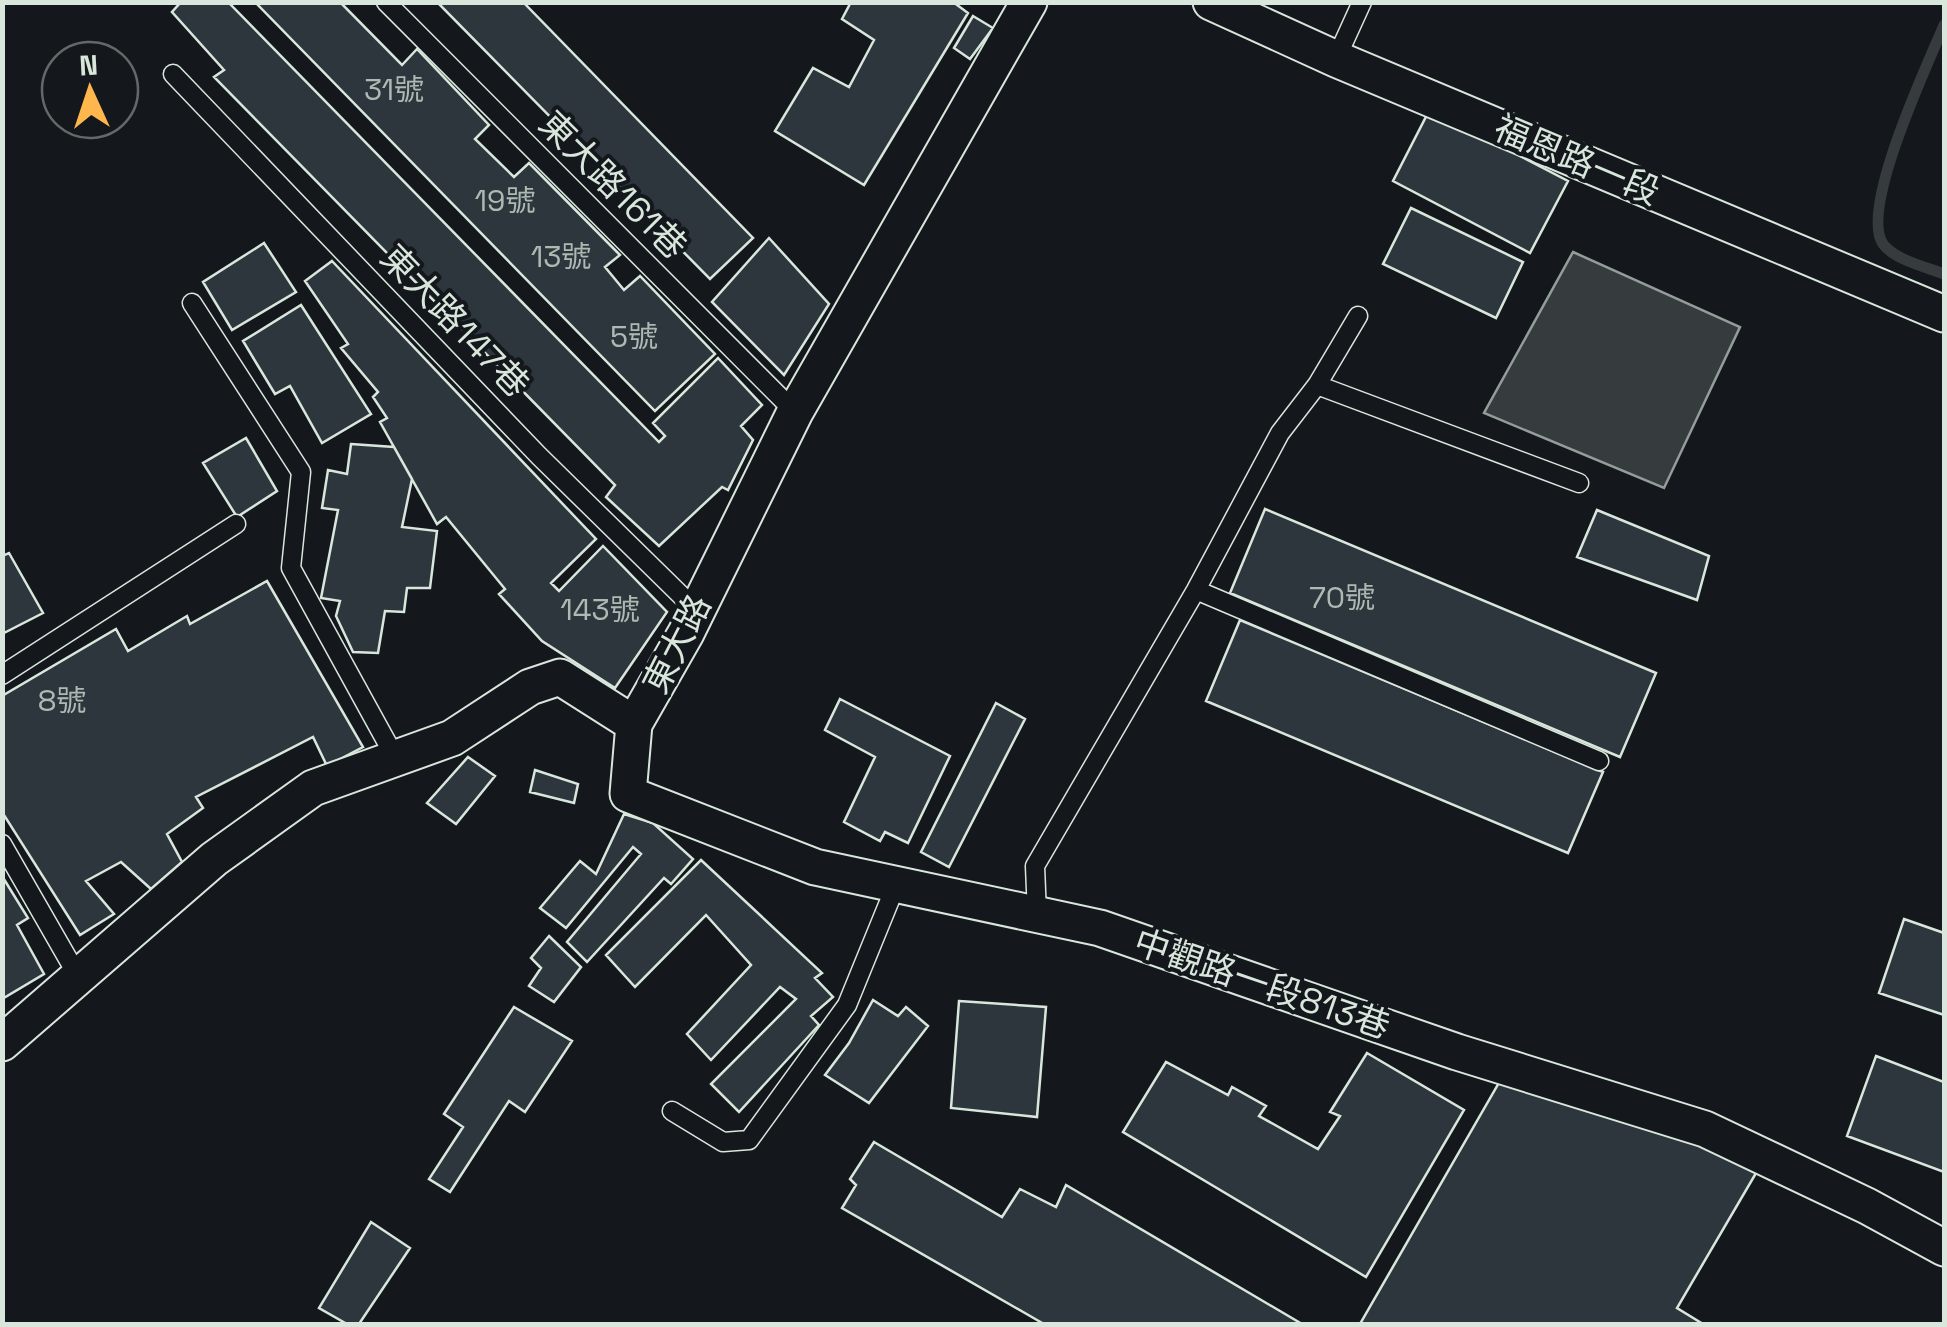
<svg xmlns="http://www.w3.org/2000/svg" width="1947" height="1327" viewBox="0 0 1947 1327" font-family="'Space Grotesk','Noto Sans TC',sans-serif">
<rect width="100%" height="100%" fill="#14181c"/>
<!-- water -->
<path fill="#363b3e" stroke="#939e99" stroke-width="2.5" d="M 1573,252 L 1740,327 L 1664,488 L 1484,413 Z"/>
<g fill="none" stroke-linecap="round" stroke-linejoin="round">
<!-- stream -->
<path stroke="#363b3e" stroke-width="11" d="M 1944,25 C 1928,64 1859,209 1883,244 C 1895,260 1926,267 1944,274"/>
</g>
<!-- building -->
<path fill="#2c363c" stroke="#d8e6dc" stroke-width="2.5" d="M 181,2 L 228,2 L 659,442 L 665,436 L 653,423 L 718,358 L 762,405 L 741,426 L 753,440 L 728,490 L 722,487 L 659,546 L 606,497 L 615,485 L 214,77 L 224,70 L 172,12 Z
M 255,2 L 340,2 L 402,65 L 417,49 L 489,125 L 475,139 L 514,177 L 529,163 L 620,255 L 605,267 L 624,290 L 640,276 L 715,354 L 655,411 Z
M 437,2 L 523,2 L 753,238 L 710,279 Z
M 851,2 L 953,2 L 968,13 L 864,185 L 775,131 L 813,68 L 849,87 L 874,40 L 842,19 Z
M 973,16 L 993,28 L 970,59 L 954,48 Z
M 1430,109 L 1568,181 L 1530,253 L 1393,181 Z
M 1411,208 L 1523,262 L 1496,318 L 1383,264 Z
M 769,238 L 829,304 L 784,375 L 712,302 Z
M 264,243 L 296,292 L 232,330 L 203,282 Z
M 332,261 L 596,539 L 551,583 L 559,591 L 603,546 L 667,612 L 615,688 L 542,641 L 499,594 L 505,589 L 446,517 L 437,524 L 380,422 L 387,418 L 373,397 L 378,392 L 341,348 L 348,344 L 305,281 Z
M 301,305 L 371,414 L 322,443 L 290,386 L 275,394 L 243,341 Z
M 246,438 L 277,491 L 237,517 L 203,463 Z
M 351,444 L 394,447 L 412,479 L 402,527 L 437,531 L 430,588 L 407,588 L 404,612 L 385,611 L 378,653 L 353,652 L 336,616 L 340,601 L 321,598 L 338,510 L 322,508 L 328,470 L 347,474 Z
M 1265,509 L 1656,673 L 1620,757 L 1230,593 Z
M 1597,510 L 1709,556 L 1697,600 L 1577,557 Z
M 9,553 L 43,613 L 2,634 L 2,556 Z
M 267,581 L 363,747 L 327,766 L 313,737 L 196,797 L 203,808 L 167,834 L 182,862 L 151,889 L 121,862 L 86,881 L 114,914 L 80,935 L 2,812 L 2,696 L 116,629 L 128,651 L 187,616 L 190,624 Z
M 1240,620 L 1603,772 L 1568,853 L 1206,701 Z
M 840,699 L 950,756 L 908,843 L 885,832 L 880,841 L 844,822 L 875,757 L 825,730 Z
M 996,703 L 1025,719 L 949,867 L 921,852 Z
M 468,757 L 495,776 L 456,824 L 427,803 Z
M 535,770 L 578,784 L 574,803 L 530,792 Z
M 624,814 L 653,823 L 693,859 L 671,884 L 664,878 L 587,962 L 567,942 L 641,854 L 633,847 L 566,928 L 540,908 L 580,861 L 596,874 Z
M 701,860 L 822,973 L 815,978 L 833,997 L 811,1016 L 819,1025 L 739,1112 L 711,1084 L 796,999 L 780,987 L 711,1060 L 687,1034 L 751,965 L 706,915 L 635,987 L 606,955 Z
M 2,876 L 28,918 L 17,925 L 44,974 L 2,999 Z
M 1904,919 L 1944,933 L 1944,1015 L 1879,993 Z
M 549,936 L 581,967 L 554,1002 L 529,986 L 541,968 L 531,958 Z
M 873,1000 L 898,1016 L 906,1007 L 928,1026 L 869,1103 L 825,1075 L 849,1043 Z
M 959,1001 L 1046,1007 L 1037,1117 L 951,1108 Z
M 514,1007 L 572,1041 L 525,1112 L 509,1101 L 450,1192 L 429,1179 L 463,1127 L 444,1114 Z
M 1367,1053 L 1464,1110 L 1366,1277 L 1123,1132 L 1166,1062 L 1228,1095 L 1232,1087 L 1266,1106 L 1259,1116 L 1318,1149 L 1340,1116 L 1330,1112 Z
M 1876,1056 L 1944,1082 L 1944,1172 L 1847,1136 Z
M 1500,1081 L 1723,1150 L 1759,1168 L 1677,1308 L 1703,1324 L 1360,1324 Z
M 874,1142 L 1002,1217 L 1020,1189 L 1056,1207 L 1066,1185 L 1302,1324 L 1044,1324 L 842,1208 L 856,1185 L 850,1179 Z
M 371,1222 L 410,1248 L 359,1324 L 347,1324 L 319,1308 Z"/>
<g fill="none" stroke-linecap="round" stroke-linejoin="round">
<!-- service casing -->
<g stroke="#d8e6dc" stroke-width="21">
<path id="service" d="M 386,2 L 795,412
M 1336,59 L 1362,2
M 173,74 L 539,456 L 695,609
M 192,303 L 301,472 L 291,568 L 396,759
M 1317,385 L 1579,483
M 1196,590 L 1599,761
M 2,675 L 236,524
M 2,844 L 79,978
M 1037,915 L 1035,866 L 1196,590 L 1280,433 L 1317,385 L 1358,316
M 672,1111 L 723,1142 L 749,1140 L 847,1005 L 896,885"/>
</g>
<!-- minor casing -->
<g stroke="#d8e6dc" stroke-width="39">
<path id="minor" d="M 1211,2 L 1336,59 L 1944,314
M 634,724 L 628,794 L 815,867 L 1100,928 L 1457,1052 L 1705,1129 L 1867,1206 L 1944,1248
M 2,1043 L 214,859 L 313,788 L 452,738 L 530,687 L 560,677 L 634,724 L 686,633 L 795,412 L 1029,2"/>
</g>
<!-- service -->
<use href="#service" stroke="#14181c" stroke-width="18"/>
<!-- minor -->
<use href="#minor" stroke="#14181c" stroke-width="35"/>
</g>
<g text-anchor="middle" stroke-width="8" stroke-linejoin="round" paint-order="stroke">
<!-- number labels -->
<g font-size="30" fill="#adbab4">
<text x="394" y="100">31號</text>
<text x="505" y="211">19號</text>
<text x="561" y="267">13號</text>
<text x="634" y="347">5號</text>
<text x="1342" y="608">70號</text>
<text x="600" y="620">143號</text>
<text x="62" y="711">8號</text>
</g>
<!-- street labels -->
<g font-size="35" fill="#d8e6dc" stroke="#14181c">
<text transform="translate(1577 160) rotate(23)" y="12">福恩路一段</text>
<text transform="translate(613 185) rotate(45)" y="12">東大路161巷</text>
<text transform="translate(455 321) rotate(46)" y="12">東大路147巷</text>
<text transform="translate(677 644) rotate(-63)" y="12">東大路</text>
<text transform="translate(1262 984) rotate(19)" y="12">中觀路一段813巷</text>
</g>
</g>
<!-- border -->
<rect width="1947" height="1327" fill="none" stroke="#d8e6dc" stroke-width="10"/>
<!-- north arrow -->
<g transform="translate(90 90) rotate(357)"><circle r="48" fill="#14181c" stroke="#626a69" stroke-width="2.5"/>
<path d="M0-8L18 38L0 25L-18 38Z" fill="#ffb74d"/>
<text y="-15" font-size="28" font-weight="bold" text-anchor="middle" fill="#d8e6dc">N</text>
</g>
</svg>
